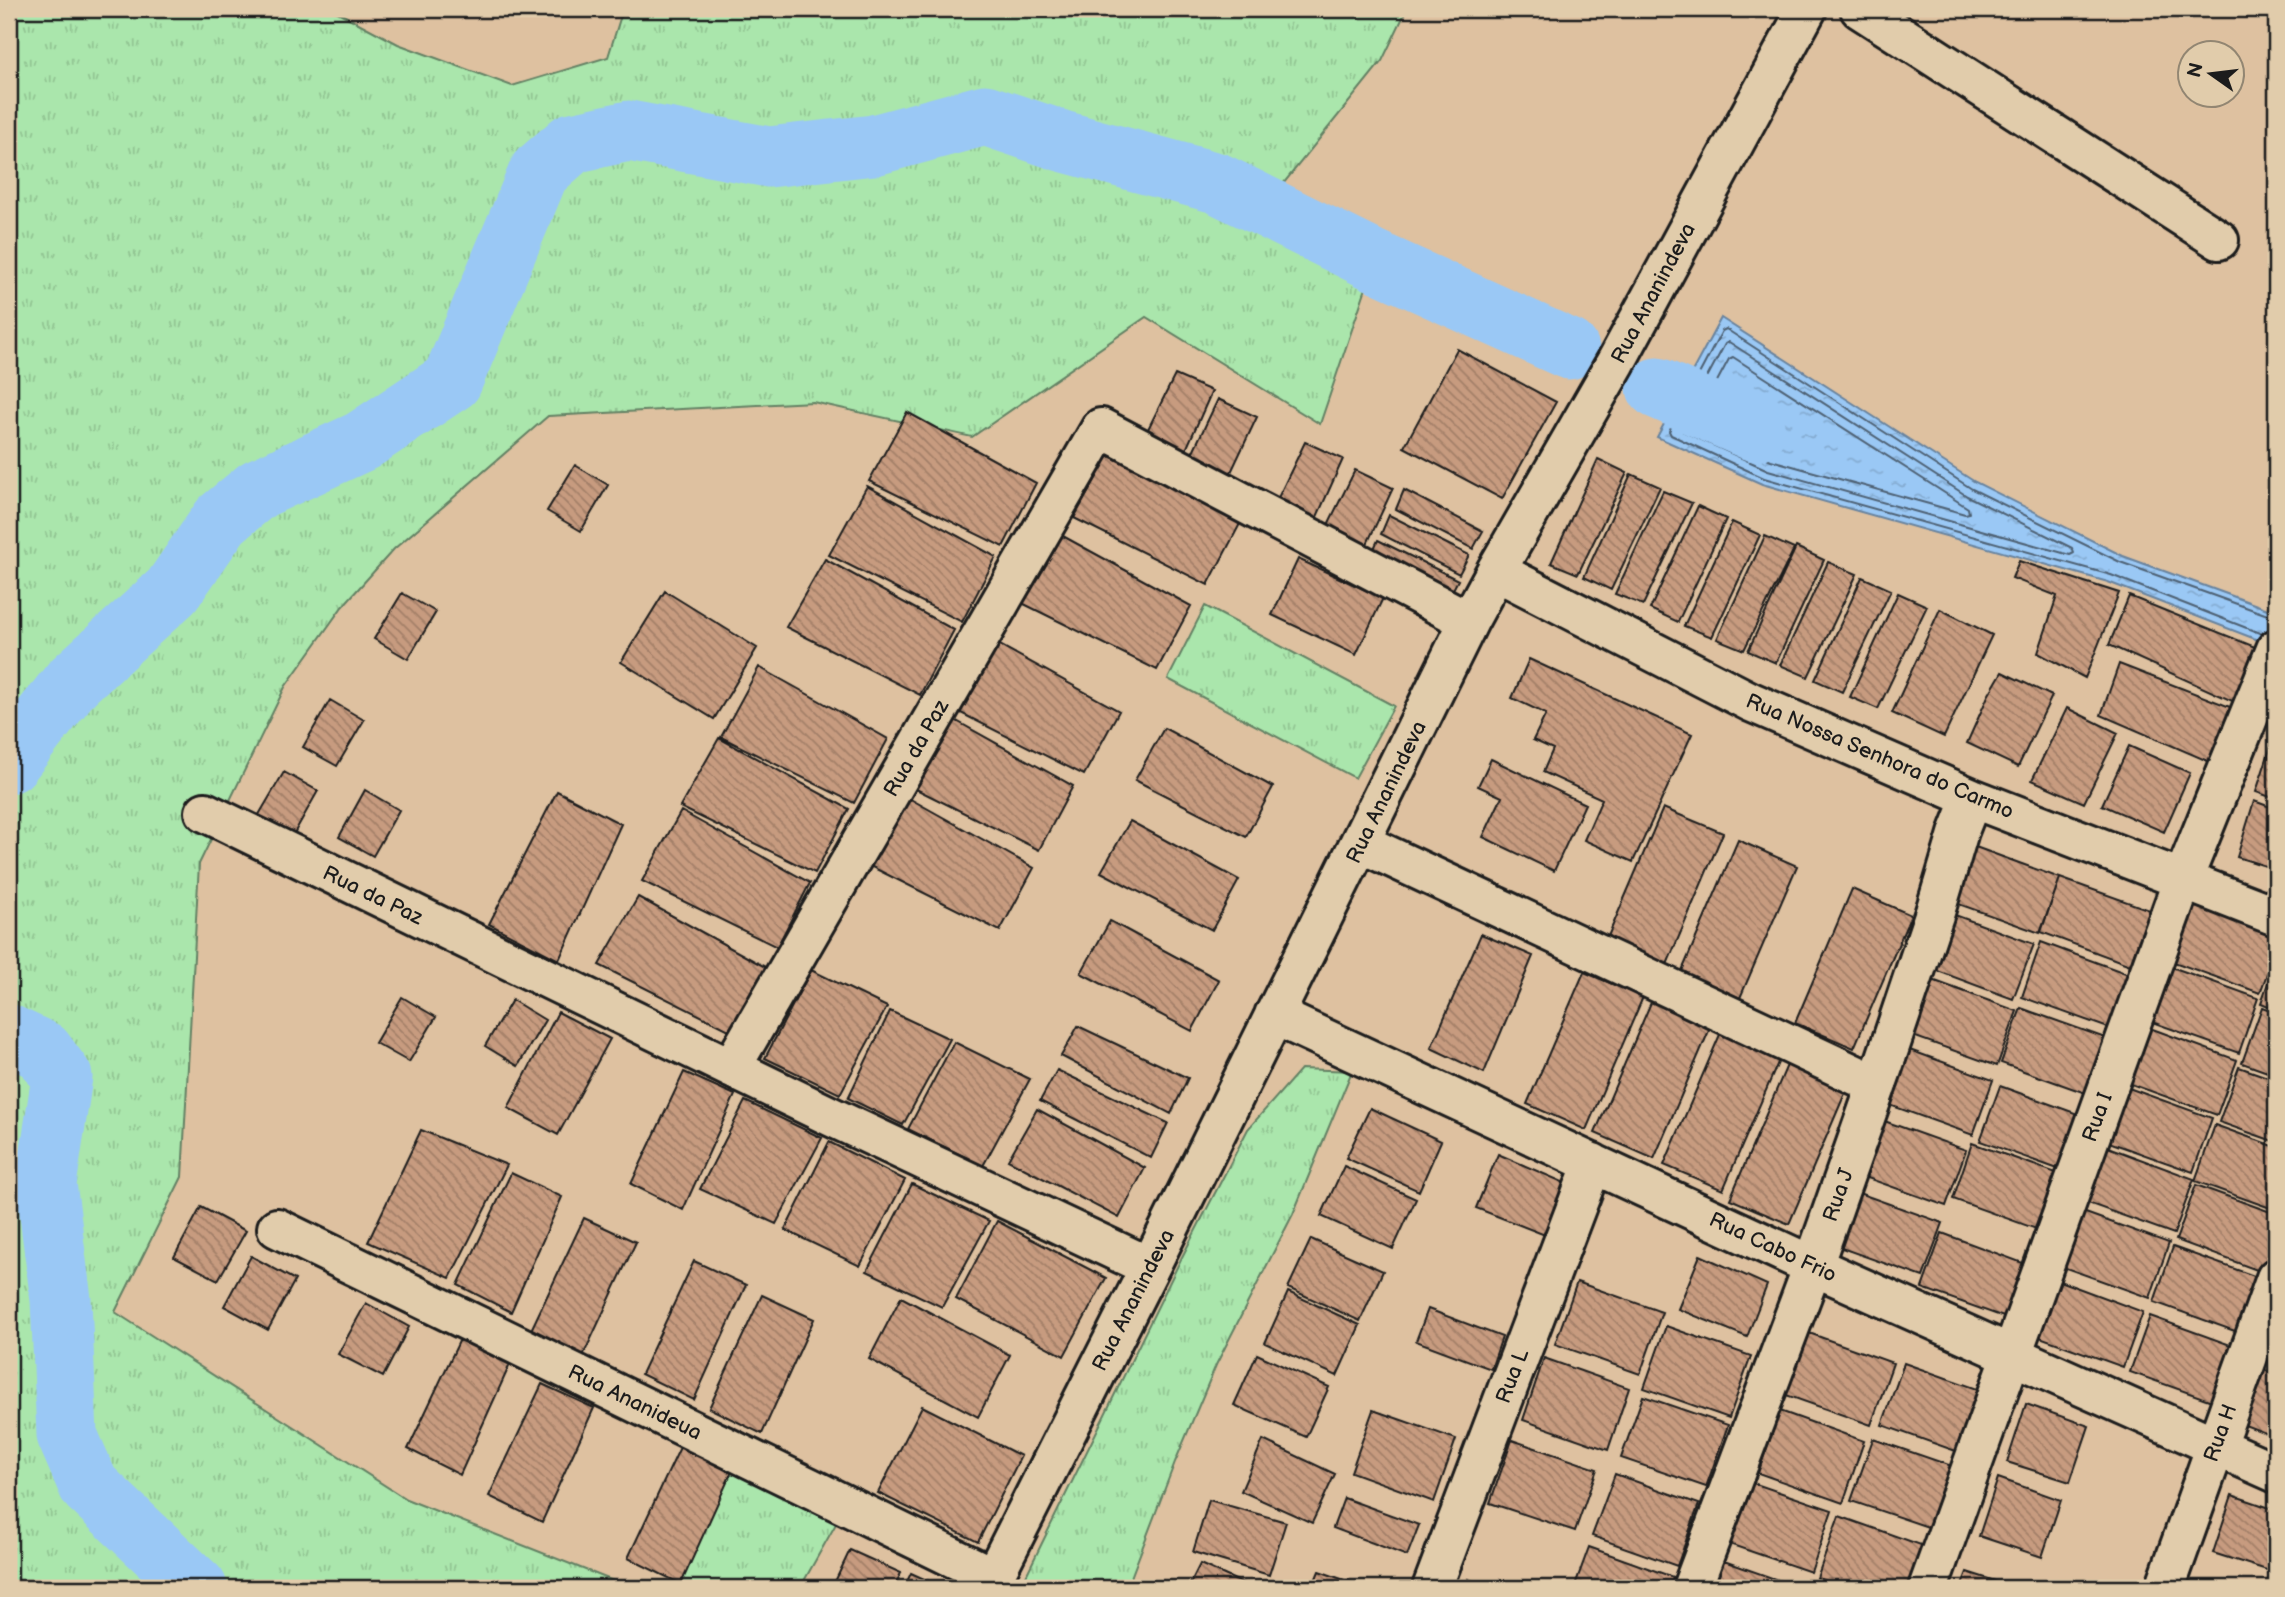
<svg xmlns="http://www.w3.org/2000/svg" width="2285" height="1597" viewBox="0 0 2285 1597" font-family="'Balsamiq Sans',sans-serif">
<defs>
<pattern id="grass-tufts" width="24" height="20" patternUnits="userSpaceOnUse" patternTransform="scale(1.75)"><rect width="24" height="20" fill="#aae6ac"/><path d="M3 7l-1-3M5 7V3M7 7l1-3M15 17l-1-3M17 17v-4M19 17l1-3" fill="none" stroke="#92c593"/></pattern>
<pattern id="water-ripples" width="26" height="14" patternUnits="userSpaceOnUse" patternTransform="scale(1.75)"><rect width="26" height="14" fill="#9ac8f5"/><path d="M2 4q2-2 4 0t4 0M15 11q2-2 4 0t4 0" fill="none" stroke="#84abd1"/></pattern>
<pattern id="building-back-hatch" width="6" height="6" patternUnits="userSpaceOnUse" patternTransform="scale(1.75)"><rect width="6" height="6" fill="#c79b7f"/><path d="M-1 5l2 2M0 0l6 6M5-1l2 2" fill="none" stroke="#a17e67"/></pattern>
</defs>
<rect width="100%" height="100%" fill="#dec1a0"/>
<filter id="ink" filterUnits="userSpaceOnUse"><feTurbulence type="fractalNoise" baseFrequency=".0143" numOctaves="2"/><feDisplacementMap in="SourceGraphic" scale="14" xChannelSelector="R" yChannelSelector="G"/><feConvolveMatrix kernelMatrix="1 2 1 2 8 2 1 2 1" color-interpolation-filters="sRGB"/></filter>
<g filter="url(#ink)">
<!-- grass -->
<path fill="url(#grass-tufts)" stroke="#638164" stroke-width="2" d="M 9,9 L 332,9 L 398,44 L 512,86 L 608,57 L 623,9 L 1407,9 L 1382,61 L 1250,225 L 1369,279 L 1320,424 L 1146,317 L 972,437 L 813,402 L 548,416 L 394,549 L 342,607 L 285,687 L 199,864 L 182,1177 L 115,1312 L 406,1499 L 631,1588 L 9,1588 Z
M 1205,606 L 1394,706 L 1355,778 L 1168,679 Z
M 1301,1069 L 1352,1071 L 1293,1214 L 1216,1365 L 1175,1462 L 1127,1588 L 1020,1588 L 1182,1257 L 1248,1129 Z
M 733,1469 L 837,1522 L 800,1588 L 671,1588 Z"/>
<!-- water -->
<path fill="url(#water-ripples)" stroke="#68839e" stroke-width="2" d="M 1721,318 L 1975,482 L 2123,556 L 2276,612 L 2276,647 L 2108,582 L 1762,484 L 1657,437 Z"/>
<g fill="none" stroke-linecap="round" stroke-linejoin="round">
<!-- shore -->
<path stroke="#4e6173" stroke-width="2" d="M 1729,342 L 1967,496 L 2072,548 L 2074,553 L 2070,555 L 1768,470 L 1682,431 L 1681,426 L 1725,344 Z
M 1733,357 L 1968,508 L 1969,513 L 1965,514 L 1771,460 L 1697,426 L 1696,421 L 1729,359 Z
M 2262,634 L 2111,575 L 1764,478 L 1671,435 L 1669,431 L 1722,331 L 1726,329 L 1972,489 L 2120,562 L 2276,618"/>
<!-- canal -->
<path stroke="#9ac8f5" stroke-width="61" d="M 1657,388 L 1755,431
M 9,763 L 72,682 L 172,591 L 221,520 L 258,489 L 362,441 L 452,381 L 539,172 L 572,143 L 629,131 L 769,157 L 874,145 L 985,115 L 1062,141 L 1217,183 L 1373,260 L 1569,349
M 9,1035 L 43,1051 L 62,1077 L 46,1184 L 61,1300 L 67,1435 L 89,1486 L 197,1588"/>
</g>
<!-- building -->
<path fill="url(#building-back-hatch)" stroke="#1c1c1c" stroke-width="2" d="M 1457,349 L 1556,402 L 1502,499 L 1404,447 Z
M 1175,375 L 1212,391 L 1181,461 L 1142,441 Z
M 1218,399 L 1257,417 L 1225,485 L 1186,466 Z
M 907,412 L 1036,483 L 1003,547 L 869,481 Z
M 1305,442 L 1343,459 L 1312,528 L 1273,508 Z
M 1112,449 L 1242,520 L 1208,585 L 1074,518 Z
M 1598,459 L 1627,473 L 1578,574 L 1551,563 Z
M 575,465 L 608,485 L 581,531 L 547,511 Z
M 1355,470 L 1393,488 L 1361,557 L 1322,537 Z
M 1631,474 L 1660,487 L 1611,590 L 1584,577 Z
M 867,486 L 996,557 L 962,622 L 829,555 Z
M 1404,490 L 1483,531 L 1473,549 L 1396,509 Z
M 1663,491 L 1692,503 L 1643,605 L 1615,594 Z
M 1698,506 L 1726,519 L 1678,622 L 1650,609 Z
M 1389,515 L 1469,555 L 1459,574 L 1381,534 Z
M 1732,522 L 1760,535 L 1712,637 L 1684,626 Z
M 1061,535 L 1191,606 L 1157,670 L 1022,603 Z
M 1765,536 L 1794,549 L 1744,650 L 1717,639 Z
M 1378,540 L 1458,580 L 1448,599 L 1369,559 Z
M 1796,547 L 1824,560 L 1776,663 L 1748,651 Z
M 825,559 L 954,630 L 920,695 L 786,627 Z
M 1298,559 L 1383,598 L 1356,655 L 1272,615 Z
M 2019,561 L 2119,593 L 2085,678 L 2038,653 L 2057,596 L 2012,578 Z
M 1828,562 L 1857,574 L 1808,677 L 1780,665 Z
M 1862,577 L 1891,590 L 1842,692 L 1815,680 Z
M 665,591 L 757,648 L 714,719 L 621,662 Z
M 402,593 L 436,612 L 408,659 L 374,639 Z
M 1898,593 L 1927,606 L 1878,709 L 1850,697 Z
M 2129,596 L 2260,649 L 2241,705 L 2109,645 Z
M 1940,609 L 1992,635 L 1944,737 L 1892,713 Z
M 989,639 L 1119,711 L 1084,775 L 951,708 Z
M 1529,659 L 1692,734 L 1633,862 L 1584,840 L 1602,799 L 1543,772 L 1553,749 L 1533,740 L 1546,714 L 1512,698 Z
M 2119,664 L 2238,710 L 2219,766 L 2101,715 Z
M 759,667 L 888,739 L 854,803 L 721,737 Z
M 2002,672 L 2052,696 L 2018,767 L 1967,743 L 1988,696 Z
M 330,700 L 364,720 L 337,766 L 303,747 Z
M 2067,708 L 2118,733 L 2084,803 L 2032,780 Z
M 944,714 L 1073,786 L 1039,850 L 906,784 Z
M 1164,728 L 1273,787 L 1246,837 L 1135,780 Z
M 2274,737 L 2276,738 L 2276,799 L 2256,792 Z
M 719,738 L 849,809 L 815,873 L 680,807 Z
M 2129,746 L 2190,773 L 2164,832 L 2102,805 Z
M 1491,759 L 1585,804 L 1554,871 L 1483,837 L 1502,797 L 1478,786 Z
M 284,772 L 318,791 L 292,837 L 257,818 Z
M 365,790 L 399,810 L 373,856 L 339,837 Z
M 557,791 L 621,824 L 559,960 L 489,924 Z
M 905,796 L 1034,868 L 1000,931 L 866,864 Z
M 2254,801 L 2276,809 L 2276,855 L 2272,868 L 2237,857 Z
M 1663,808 L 1723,833 L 1666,967 L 1606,941 Z
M 681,811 L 810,883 L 777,947 L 642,881 Z
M 1130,821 L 1239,880 L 1212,930 L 1101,872 Z
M 1738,840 L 1797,866 L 1740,998 L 1681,973 Z
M 1970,845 L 2060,878 L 2040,933 L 1950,901 Z
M 2060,878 L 2150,910 L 2130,965 L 2041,932 Z
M 1852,889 L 1911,915 L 1854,1048 L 1795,1023 Z
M 638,897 L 767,968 L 733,1032 L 599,965 Z
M 2191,905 L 2276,936 L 2276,949 L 2260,993 L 2171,961 Z
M 1944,911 L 2034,944 L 2013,999 L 1924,966 Z
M 1110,921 L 1219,980 L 1192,1031 L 1081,973 Z
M 1481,934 L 1533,956 L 1484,1073 L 1431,1048 Z
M 2041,942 L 2131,975 L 2111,1029 L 2022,997 Z
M 2276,960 L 2276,1009 L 2261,1003 Z
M 2169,966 L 2258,998 L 2239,1053 L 2149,1021 Z
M 811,970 L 887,1007 L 840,1094 L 765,1058 Z
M 1584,972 L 1643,997 L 1586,1130 L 1527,1104 Z
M 1927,978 L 2017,1011 L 1997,1066 L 1907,1034 Z
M 402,997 L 436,1017 L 409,1062 L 375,1043 Z
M 512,1000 L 545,1020 L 518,1066 L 485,1046 Z
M 1652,1000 L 1711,1026 L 1654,1159 L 1595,1133 Z
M 2262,1007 L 2276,1012 L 2276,1075 L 2242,1063 Z
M 2021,1008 L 2111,1040 L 2091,1095 L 2001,1063 Z
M 890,1011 L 950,1039 L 903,1125 L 848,1098 Z
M 558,1012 L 610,1039 L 558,1135 L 508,1108 Z
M 1078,1026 L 1188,1078 L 1171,1114 L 1061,1056 Z
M 2147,1027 L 2237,1060 L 2217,1115 L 2128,1083 Z
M 1721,1032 L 1780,1058 L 1723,1190 L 1664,1165 Z
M 954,1042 L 1030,1079 L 983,1166 L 908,1129 Z
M 1904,1048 L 1993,1080 L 1973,1135 L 1884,1103 Z
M 1787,1065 L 1846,1091 L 1789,1224 L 1730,1199 Z
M 2239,1067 L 2276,1080 L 2276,1142 L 2219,1122 Z
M 1057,1070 L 1168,1123 L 1151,1158 L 1040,1101 Z
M 684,1072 L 735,1095 L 683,1210 L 631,1184 Z
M 2000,1086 L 2089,1118 L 2069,1173 L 1980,1141 Z
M 2123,1086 L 2212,1118 L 2193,1172 L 2103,1140 Z
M 745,1101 L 822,1138 L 776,1224 L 700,1189 Z
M 1370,1108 L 1441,1141 L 1419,1191 L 1346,1158 Z
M 1037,1109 L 1145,1168 L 1119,1218 L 1008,1160 Z
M 1876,1118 L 1966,1150 L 1946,1206 L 1856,1174 Z
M 2215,1125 L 2276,1147 L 2276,1210 L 2195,1181 Z
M 421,1130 L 507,1165 L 450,1278 L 368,1242 Z
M 829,1142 L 905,1180 L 860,1266 L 785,1230 Z
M 1972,1143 L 2062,1175 L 2042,1231 L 1953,1199 Z
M 2105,1146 L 2194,1179 L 2174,1234 L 2085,1202 Z
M 1498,1154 L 1565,1183 L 1545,1235 L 1476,1208 Z
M 1344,1166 L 1416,1199 L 1393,1249 L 1321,1216 Z
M 511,1173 L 562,1197 L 511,1312 L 458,1285 Z
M 912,1184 L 989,1221 L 942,1307 L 867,1271 Z
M 2196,1185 L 2276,1214 L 2276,1242 L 2265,1273 L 2176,1240 Z
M 1853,1191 L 1943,1223 L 1923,1277 L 1833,1245 Z
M 201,1207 L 246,1231 L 218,1280 L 174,1257 Z
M 2080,1211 L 2169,1243 L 2150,1298 L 2060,1266 Z
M 584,1218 L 636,1242 L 583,1356 L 531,1330 Z
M 997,1221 L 1106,1278 L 1064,1356 L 956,1299 Z
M 1942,1233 L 2031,1266 L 2012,1320 L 1922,1288 Z
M 1311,1239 L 1383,1271 L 1360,1321 L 1288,1288 Z
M 2173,1247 L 2263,1279 L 2243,1334 L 2154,1302 Z
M 1700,1255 L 1767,1285 L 1747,1337 L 1678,1309 Z
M 251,1256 L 295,1280 L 268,1330 L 224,1306 Z
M 694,1261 L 746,1285 L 694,1400 L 641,1374 Z
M 2054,1279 L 2143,1312 L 2123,1367 L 2034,1335 Z
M 1577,1282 L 1662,1312 L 1640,1374 L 1555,1344 Z
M 1288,1292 L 1360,1325 L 1337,1376 L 1265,1343 Z
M 762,1295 L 814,1319 L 762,1434 L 709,1408 Z
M 901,1297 L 1010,1355 L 978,1417 L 869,1359 Z
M 366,1303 L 409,1327 L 383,1377 L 338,1354 Z
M 1428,1309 L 1502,1337 L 1491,1369 L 1416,1341 Z
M 2150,1316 L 2239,1348 L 2220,1404 L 2130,1372 Z
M 1666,1326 L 1751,1356 L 1729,1418 L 1644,1388 Z
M 1809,1333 L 1893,1363 L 1871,1425 L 1786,1395 Z
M 461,1337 L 512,1360 L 460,1475 L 408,1449 Z
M 1257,1354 L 1329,1387 L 1306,1437 L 1234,1405 Z
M 1544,1358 L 1629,1388 L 1608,1450 L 1523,1420 Z
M 1904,1363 L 1989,1393 L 1967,1455 L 1882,1425 Z
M 2254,1366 L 2276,1374 L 2276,1437 L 2234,1421 Z
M 542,1384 L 594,1408 L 542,1522 L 489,1496 Z
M 1643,1396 L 1728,1425 L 1706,1487 L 1621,1458 Z
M 2026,1404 L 2089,1426 L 2070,1482 L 2007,1462 Z
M 922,1406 L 1021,1456 L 978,1542 L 878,1493 Z
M 1373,1410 L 1456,1439 L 1434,1502 L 1351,1472 Z
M 1780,1411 L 1864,1441 L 1843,1503 L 1758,1473 Z
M 1873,1439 L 1958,1468 L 1937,1530 L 1851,1501 Z
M 1263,1440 L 1335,1474 L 1312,1523 L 1241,1491 Z
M 1512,1440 L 1597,1469 L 1575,1531 L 1490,1503 Z
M 681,1445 L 733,1469 L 681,1584 L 628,1558 Z
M 1615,1474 L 1699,1504 L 1677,1566 L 1592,1536 Z
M 1998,1478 L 2061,1500 L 2042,1557 L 1979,1536 Z
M 1747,1481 L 1832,1510 L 1811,1572 L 1726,1543 Z
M 2232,1495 L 2276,1510 L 2276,1573 L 2213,1553 Z
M 1344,1498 L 1419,1525 L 1407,1556 L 1333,1528 Z
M 1209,1500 L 1286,1522 L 1269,1575 L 1193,1552 Z
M 1839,1516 L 1924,1546 L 1908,1588 L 1846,1588 L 1817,1578 Z
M 1589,1547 L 1673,1577 L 1669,1588 L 1574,1588 Z
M 850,1550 L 901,1573 L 894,1588 L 832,1588 Z
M 1721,1560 L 1801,1588 L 1712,1588 Z
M 1200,1564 L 1253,1588 L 1188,1588 Z
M 1319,1571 L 1367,1588 L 1312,1588 Z
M 1967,1572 L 2017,1588 L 1961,1588 Z
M 911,1573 L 944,1588 L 904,1588 Z
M 1468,1579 L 1494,1588 L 1465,1588 Z"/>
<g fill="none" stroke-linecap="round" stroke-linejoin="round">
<!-- minor casing -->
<g stroke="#1c1c1c" stroke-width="44">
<path id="minor" d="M 1860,9 L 2219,240
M 1496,571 L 1751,702 L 1972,798 L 2276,916
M 205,812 L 832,1117 L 1150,1267
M 1361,843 L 1877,1085
M 1274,1015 L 1813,1266 L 2276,1473
M 731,1068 L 1101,428 L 1469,621
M 277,1228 L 993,1577
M 988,1588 L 1150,1267 L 1469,621 L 1496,571 L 1616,362 L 1807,9
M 1432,1588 L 1593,1163
M 1692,1588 L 1813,1266 L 1884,1064 L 1935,912 L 1959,831 L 1972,798
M 1928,1588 L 2183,879 L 2276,649
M 2165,1588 L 2276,1278"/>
</g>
<!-- minor -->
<use href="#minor" stroke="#e1ccab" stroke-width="38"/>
</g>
</g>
<g text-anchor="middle" stroke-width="5" stroke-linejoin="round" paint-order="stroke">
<!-- street labels -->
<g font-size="21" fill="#1c1c1c" stroke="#e1ccab">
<text transform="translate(1653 293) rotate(-62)" y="7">Rua Ananindeva</text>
<text transform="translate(916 748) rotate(-60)" y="7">Rua da Paz</text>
<text transform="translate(1880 756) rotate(23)" y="7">Rua Nossa Senhora do Carmo</text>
<text transform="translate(1386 792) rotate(-64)" y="7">Rua Ananindeva</text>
<text transform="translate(373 895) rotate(26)" y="7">Rua da Paz</text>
<text transform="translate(2097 1117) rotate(-70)" y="7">Rua I</text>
<text transform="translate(1838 1195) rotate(-71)" y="7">Rua J</text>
<text transform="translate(1773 1247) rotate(25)" y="7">Rua Cabo Frio</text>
<text transform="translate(1133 1300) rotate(-63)" y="7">Rua Ananindeva</text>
<text transform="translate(1512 1376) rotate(-69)" y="7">Rua L</text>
<text transform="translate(635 1402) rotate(26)" y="7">Rua Ananideua</text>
<text transform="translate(2220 1433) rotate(-70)" y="7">Rua H</text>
</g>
</g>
<!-- margin -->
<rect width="2285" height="1597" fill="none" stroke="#e1ccab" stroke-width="35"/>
<rect x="18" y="18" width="2250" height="1562" fill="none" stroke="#1c1c1c" stroke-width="2.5" filter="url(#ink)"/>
<!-- north arrow -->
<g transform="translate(2211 74) rotate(284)"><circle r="33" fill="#e1ccab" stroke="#928672" stroke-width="2"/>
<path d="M0-5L12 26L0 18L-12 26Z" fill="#1c1c1c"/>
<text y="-10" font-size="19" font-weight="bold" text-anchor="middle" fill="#1c1c1c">N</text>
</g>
</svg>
